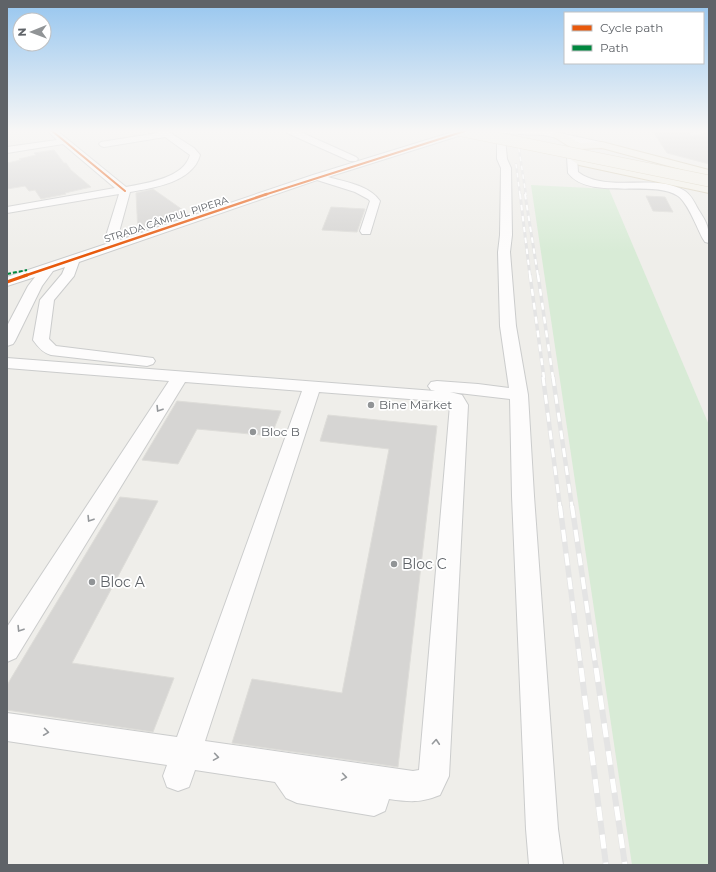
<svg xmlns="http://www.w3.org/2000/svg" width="716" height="872" viewBox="0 0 716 872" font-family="Montserrat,sans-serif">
<rect width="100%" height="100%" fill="#efeeea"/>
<!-- green -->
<path fill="#d8ebd6" d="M 531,185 L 609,189 L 709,425 L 709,865 L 632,865 Z"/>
<!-- building -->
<path fill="#d6d5d3" stroke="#deddd9" d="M 652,130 L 690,130 L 691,137 L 709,131 L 709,164 L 667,153 Z
M 54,150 L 64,163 L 66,163 L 71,170 L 91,187 L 65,193 L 66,194 L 41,199 L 35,190 L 29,191 L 25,186 L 7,189 L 7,163 L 21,160 L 19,159 L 36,155 L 34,153 Z
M 153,189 L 190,215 L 138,232 L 136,193 Z
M 646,196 L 665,197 L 673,212 L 653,211 Z
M 331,207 L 365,209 L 357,232 L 322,230 Z
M 177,401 L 281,411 L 271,436 L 197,429 L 178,464 L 142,460 Z
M 328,415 L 437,426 L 398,767 L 232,743 L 252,679 L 342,693 L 389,449 L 320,441 Z
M 120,497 L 158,501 L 72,663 L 174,678 L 153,732 L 7,710 L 7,685 Z"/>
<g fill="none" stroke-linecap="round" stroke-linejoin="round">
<!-- minor casing -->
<g stroke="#cbcccc" stroke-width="2">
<path id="minor" d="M 47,130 L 56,130 L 126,187 C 147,183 184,178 190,155 L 165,137 L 104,147 L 101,146 L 99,144 L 101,142 L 158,133 L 156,130 L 166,130 L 194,148 L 200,155 C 193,182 154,188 130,192 L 118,236 L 120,240 L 313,175 L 459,130 L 472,130 L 471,132 L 328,177 C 345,182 369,185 380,201 L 370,234 L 362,234 L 360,231 L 370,201 L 368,199 L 355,192 L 317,180 L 79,262 L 74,276 L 54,300 L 49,339 L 56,346 L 153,358 L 155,361 L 153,364 L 147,366 L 51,355 C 43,353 38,347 33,340 L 40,300 L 62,274 L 65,267 L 53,271 L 42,286 L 15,341 L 13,344 L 7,346 L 7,326 L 28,286 L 35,277 L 7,286 L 7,277 L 109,243 L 106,236 L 119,194 L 7,213 L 7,207 L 115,188 L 63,144 L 7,153 L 7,147 L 57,140 Z
M 286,130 L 296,130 L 356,157 L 358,159 L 356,161 L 350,161 L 287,133 Z
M 481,130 L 546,130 L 605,143 L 607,145 L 602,148 L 544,135 L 498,133 L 505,138 L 507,159 L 511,168 L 512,235 L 510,252 L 516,326 L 528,395 L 534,496 L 558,829 L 563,865 L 529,865 L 526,829 L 512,496 L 510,399 L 450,392 L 462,395 L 468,405 L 449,776 L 440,795 C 420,803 410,802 389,799 L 385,811 L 374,816 L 297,803 L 286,798 L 275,782 L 195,770 L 189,787 L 178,791 L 167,787 L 163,776 L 167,765 L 7,741 L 7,713 L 177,737 L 302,391 L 185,382 L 16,658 L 7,662 L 7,627 L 169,381 L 7,368 L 7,358 L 435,391 L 431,390 L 428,386 L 431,382 L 437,381 L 478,384 L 509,388 L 500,326 L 498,252 L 500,235 L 501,168 L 497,159 L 497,139 L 480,134 L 479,132 ZM 319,392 L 448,402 L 450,405 L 419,770 L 413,771 L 205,741 Z
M 572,154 L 577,157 L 578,172 C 607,194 655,172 685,191 C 691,195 695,203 698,209 C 707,223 709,226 709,243 L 705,242 L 703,239 C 697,228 688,203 678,196 C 652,179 589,201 568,173 L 567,157 Z"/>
</g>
<!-- major casing -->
<g stroke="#d7ceb8" stroke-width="2">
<path id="major" d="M 556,132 L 572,138 L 578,143 L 602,142 L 709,170 L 709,177 L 602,148 L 580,149 L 578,156 L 586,160 L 709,185 L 709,193 L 579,165 L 567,157 L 570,147 L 551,135 Z"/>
</g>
<!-- minor -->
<use href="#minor" fill="#fdfcfc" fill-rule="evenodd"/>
<!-- major -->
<use href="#major" fill="#f4f2e9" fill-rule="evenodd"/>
<!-- rail-far5 casing -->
<g stroke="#e4e4e4" stroke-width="2.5">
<path id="rail-far5" d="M 516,130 L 526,195
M 516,164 L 520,195"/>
</g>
<!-- rail-far4 casing -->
<g stroke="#e4e4e4" stroke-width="3">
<path id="rail-far4" d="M 520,194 L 530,276
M 525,194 L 538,276"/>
</g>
<!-- rail-far3 casing -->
<g stroke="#e4e4e4" stroke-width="3.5">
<path id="rail-far3" d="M 530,275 L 544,378
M 538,275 L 553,378"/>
</g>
<!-- rail-far2 casing -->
<g stroke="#e4e4e4" stroke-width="4.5">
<path id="rail-far2" d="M 543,377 L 560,507
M 553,377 L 572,507"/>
</g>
<!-- rail-far1 casing -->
<g stroke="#e4e4e4" stroke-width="5.5">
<path id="rail-far1" d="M 560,506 L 581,669
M 572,506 L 596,669"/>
</g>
<!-- rail casing -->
<g stroke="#e4e4e4" stroke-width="6">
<path id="rail" d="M 581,668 L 606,865
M 596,668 L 625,865"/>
</g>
<!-- rail-far5 -->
<use href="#rail-far5" stroke="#fff" stroke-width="1.5" stroke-dasharray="4.5" stroke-linecap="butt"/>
<!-- rail-far4 -->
<use href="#rail-far4" stroke="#fff" stroke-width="2" stroke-dasharray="5.5" stroke-linecap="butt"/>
<!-- rail-far3 -->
<use href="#rail-far3" stroke="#fff" stroke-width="2.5" stroke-dasharray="7" stroke-linecap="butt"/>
<!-- rail-far2 -->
<use href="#rail-far2" stroke="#fff" stroke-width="3" stroke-dasharray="9" stroke-linecap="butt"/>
<!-- rail-far1 -->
<use href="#rail-far1" stroke="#fff" stroke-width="4" stroke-dasharray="12" stroke-linecap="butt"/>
<!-- rail -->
<use href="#rail" stroke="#fff" stroke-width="5" stroke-dasharray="14" stroke-linecap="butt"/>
<!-- major-bridge casing -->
<g stroke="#d7ceb8" stroke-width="12" stroke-linecap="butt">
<path id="major-bridge" d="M 458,130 L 709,181"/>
</g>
<!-- major-bridge -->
<use href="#major-bridge" stroke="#f4f2e9" stroke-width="11"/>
<!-- quiet -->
<path stroke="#00873e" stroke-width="2" stroke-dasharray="4 2" stroke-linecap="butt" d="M 7,274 L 27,270"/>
<!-- cycleway-far2 casing -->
<g stroke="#fff" stroke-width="3.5">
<path id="cycleway-far2" d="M 51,130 L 125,191
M 264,195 L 468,130"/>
</g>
<!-- cycleway-far1 casing -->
<g stroke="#fff" stroke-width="4">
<path id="cycleway-far1" d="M 24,276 L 267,194"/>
</g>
<!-- cycleway casing -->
<g stroke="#fff" stroke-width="5">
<path id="cycleway" d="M 7,282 L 27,275"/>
</g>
<!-- cycleway-far2 -->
<use href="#cycleway-far2" stroke="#e8590c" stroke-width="2"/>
<!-- cycleway-far1 -->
<use href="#cycleway-far1" stroke="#e8590c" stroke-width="2.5"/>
<!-- cycleway -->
<use href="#cycleway" stroke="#e8590c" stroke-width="3"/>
</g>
<!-- one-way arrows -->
<defs><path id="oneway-chevron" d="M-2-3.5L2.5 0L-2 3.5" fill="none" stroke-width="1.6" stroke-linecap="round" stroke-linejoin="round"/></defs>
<g stroke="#96999c">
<use href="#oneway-chevron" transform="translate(159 409) rotate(122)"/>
<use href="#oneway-chevron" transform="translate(90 519) rotate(122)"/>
<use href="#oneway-chevron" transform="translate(20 629) rotate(122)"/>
<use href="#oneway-chevron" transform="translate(46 732) rotate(8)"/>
<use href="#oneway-chevron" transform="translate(436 742) rotate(-86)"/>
<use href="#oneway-chevron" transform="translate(216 757) rotate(9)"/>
<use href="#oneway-chevron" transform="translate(344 777) rotate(9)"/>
</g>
<!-- sky -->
<linearGradient id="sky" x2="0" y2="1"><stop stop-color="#97c6ef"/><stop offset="0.52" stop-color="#f8f7f6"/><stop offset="1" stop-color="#f8f7f6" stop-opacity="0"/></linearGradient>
<rect width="716" height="252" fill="url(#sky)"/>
<!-- markers -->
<g fill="#919496" stroke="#fff" stroke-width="1.5">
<circle cx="371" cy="405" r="4"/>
<circle cx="253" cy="432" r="4"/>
<circle cx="394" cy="564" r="4"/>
<circle cx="92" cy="582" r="4"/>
</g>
<g text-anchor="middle" stroke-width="3.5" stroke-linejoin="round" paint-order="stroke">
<!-- far-street labels -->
<g font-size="10" fill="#5f6368" stroke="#fff">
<text transform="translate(166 219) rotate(-18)" y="4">STRADA CÂMPUL PIPERA</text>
</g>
<!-- poi labels -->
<g font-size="12" fill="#5f6368" stroke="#fff" text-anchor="start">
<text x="379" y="409">Bine Market</text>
<text x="261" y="436">Bloc B</text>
</g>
<!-- near-poi labels -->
<g font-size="14" fill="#5f6368" stroke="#fff" text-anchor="start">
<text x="402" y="569">Bloc C</text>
<text x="100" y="587">Bloc A</text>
</g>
</g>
<!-- border -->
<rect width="716" height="872" fill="none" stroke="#5f6368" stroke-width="16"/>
<!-- legend -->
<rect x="564" y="12" width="140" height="52" fill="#ffffff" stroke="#bfc1c3"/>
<rect x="572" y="25" width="20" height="6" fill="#e8590c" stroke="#bfc1c3"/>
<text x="600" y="32" font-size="12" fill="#5f6368">Cycle path</text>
<rect x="572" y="45" width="20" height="6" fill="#00873e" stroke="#bfc1c3"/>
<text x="600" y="52" font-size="12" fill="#5f6368">Path</text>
<!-- north arrow -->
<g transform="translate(32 32) rotate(269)"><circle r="19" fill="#ffffff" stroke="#bfc1c3"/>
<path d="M0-3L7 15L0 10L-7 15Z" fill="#919496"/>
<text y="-6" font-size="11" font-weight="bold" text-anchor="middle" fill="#5f6368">N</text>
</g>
</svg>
